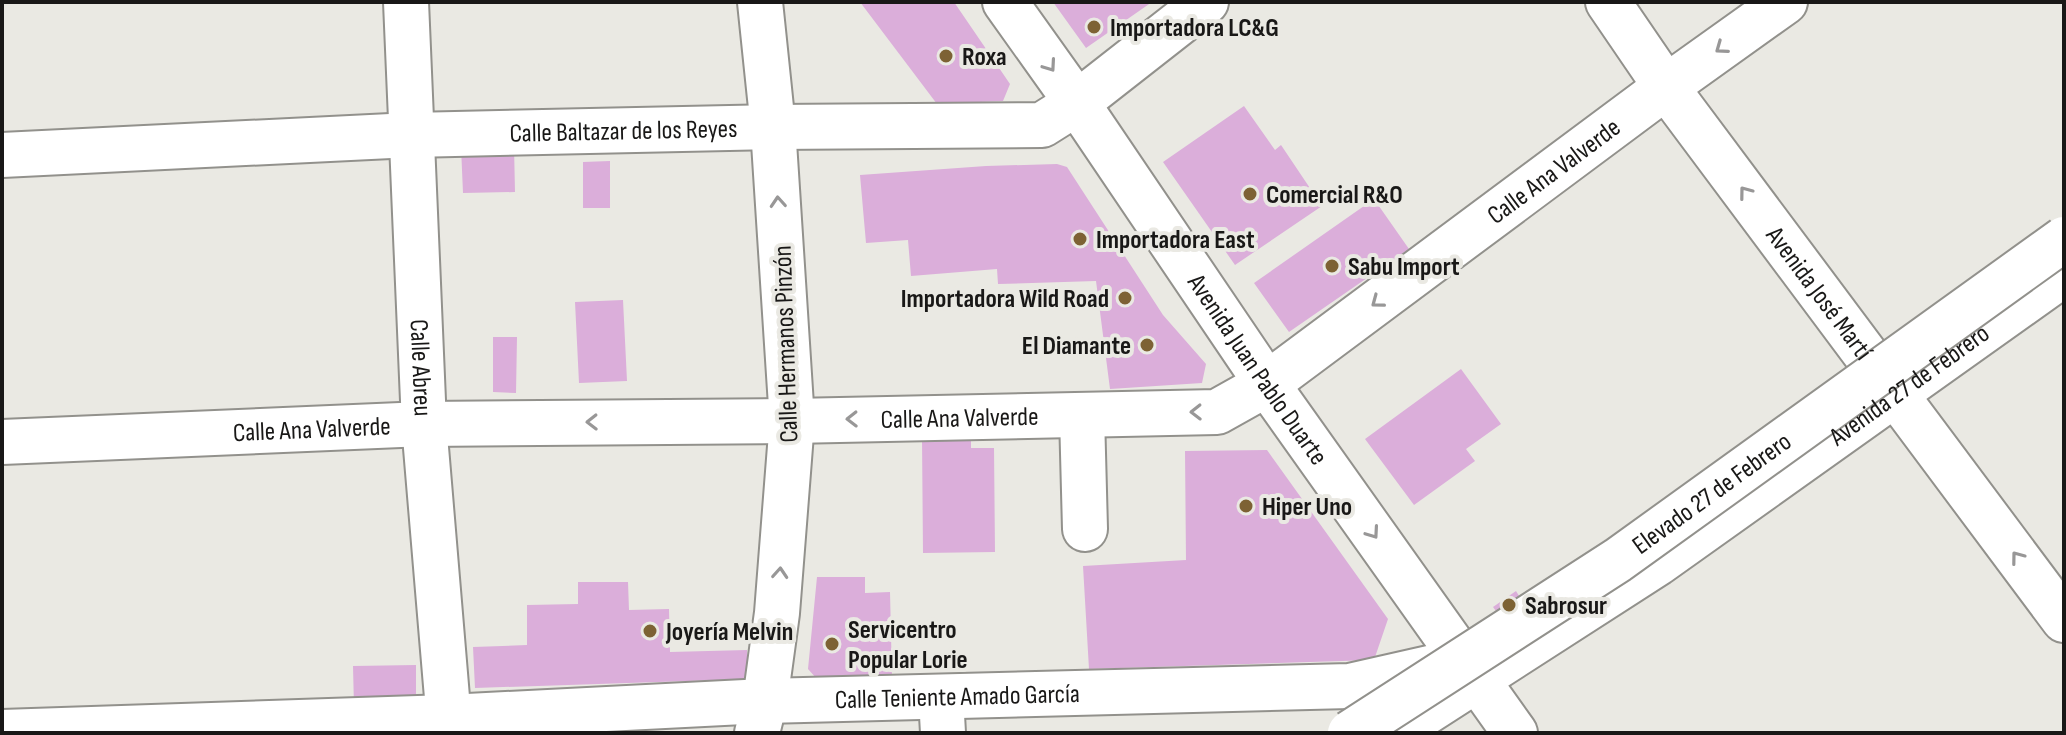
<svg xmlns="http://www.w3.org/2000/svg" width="2066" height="735" viewBox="0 0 2066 735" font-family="'Sofia Sans Condensed',sans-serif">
<rect width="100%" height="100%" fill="#eae9e3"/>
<!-- building -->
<path fill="#dbaeda" d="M 860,2 L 954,2 L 1010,84 L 1003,101 L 937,104 Z
M 1053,2 L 1152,2 L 1086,48 Z
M 1244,106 L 1275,150 L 1281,145 L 1322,206 L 1235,265 L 1163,162 Z
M 514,146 L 515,192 L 463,193 L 461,147 Z
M 610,161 L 610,208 L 583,208 L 583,162 Z
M 1057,164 L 1067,167 L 1163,315 L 1206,364 L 1202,383 L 1110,389 L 1096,281 L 998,284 L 997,269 L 911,276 L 908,240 L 866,243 L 860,175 L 986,166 Z
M 1374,199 L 1409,249 L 1289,332 L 1254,283 Z
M 623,300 L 627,381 L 579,383 L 575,302 Z
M 493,337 L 517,337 L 516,393 L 493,392 Z
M 1461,369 L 1501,424 L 1466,449 L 1475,461 L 1414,505 L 1365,439 Z
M 971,437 L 971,448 L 994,448 L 995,552 L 923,553 L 922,438 Z
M 1267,450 L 1388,619 L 1374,660 L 1089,669 L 1083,566 L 1186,560 L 1185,451 Z
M 817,577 L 865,577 L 865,593 L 890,592 L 892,678 L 817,679 L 808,669 Z
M 578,582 L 628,582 L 629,610 L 669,609 L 670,652 L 747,650 L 748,679 L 475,688 L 473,647 L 527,645 L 527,605 L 578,604 Z
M 1516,591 L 1524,604 L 1502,619 L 1493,607 Z
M 416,665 L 416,696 L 403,706 L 354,707 L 353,666 Z"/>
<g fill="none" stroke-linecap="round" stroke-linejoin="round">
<!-- minor casing -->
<g stroke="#92918c" stroke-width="48">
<g id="minor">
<path id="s1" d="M 406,2 L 424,424 L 450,733"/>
<path id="s2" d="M 1608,2 L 1666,87 L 2064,620"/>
<path id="s3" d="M 2,155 L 411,135 L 773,127 L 1042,125 L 1077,103 L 1206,2"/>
<path d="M 1082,415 L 1085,529"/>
<path id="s4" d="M 2,442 L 424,424 L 792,421 L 1217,412 L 1267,384 L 1666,87 L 1785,2"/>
<path d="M 941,697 L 943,733"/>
<path id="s5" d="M 2,732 L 448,717 L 765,701 L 1350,686 L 1456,662"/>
<path d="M 757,733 L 765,701 L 777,613 L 792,421 L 773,127 L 760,2"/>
</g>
</g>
<!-- major casing -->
<g stroke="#92918c" stroke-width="48">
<g id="major">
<path id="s6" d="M 1005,2 L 1077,103 L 1267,384 L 1515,733"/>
<path id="s7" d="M 1394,733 L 1658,563 L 2064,274"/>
</g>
</g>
<!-- minor -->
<use href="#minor" stroke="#fff" stroke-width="44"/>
<!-- major -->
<use href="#major" stroke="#fff" stroke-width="44"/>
<!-- highway-bridge casing -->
<g stroke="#92918c" stroke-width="48" stroke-linecap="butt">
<g id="highway-bridge">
<path id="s8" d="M 1350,733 L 1618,560 L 2064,239"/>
</g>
</g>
<!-- highway-bridge -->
<use href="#highway-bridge" stroke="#fff" stroke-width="44"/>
</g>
<!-- one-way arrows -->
<defs><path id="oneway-chevron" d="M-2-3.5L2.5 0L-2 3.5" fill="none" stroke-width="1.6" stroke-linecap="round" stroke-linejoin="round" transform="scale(2)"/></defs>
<g stroke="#989797">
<use href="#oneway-chevron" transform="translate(1721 48) rotate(144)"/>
<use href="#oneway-chevron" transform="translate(1050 66) rotate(55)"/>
<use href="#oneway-chevron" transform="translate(1745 192) rotate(-127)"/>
<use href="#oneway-chevron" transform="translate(778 202) rotate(-94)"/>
<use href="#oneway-chevron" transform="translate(1377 302) rotate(143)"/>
<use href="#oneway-chevron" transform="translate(1196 412) rotate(179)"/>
<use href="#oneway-chevron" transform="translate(852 419) rotate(179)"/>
<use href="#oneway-chevron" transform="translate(592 422) rotate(179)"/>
<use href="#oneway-chevron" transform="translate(1373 533) rotate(55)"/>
<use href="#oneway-chevron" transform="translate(2017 557) rotate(-127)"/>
<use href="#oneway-chevron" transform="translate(780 573) rotate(-86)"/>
</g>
<!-- markers -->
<g fill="#7d6234" stroke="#eae9e3" stroke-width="3">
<circle cx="1094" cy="27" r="8"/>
<circle cx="946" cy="56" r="8"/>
<circle cx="1250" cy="194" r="8"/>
<circle cx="1080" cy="239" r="8"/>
<circle cx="1332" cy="266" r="8"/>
<circle cx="1125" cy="298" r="8"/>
<circle cx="1147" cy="345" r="8"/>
<circle cx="1246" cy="506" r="8"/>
<circle cx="1509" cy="605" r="8"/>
<circle cx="650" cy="631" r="8"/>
<circle cx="832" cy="644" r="8"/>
</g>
<g text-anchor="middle" stroke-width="8" stroke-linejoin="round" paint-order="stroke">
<!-- poi labels -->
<g font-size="26" font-weight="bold" fill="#191817" stroke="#eae9e3" text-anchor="start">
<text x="1110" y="36">Importadora LC&amp;G</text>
<text x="962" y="65">Roxa</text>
<text x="1266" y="203">Comercial R&amp;O</text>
<text x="1096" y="248">Importadora East</text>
<text x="1348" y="275">Sabu Import</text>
<text x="1109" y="307" text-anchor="end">Importadora Wild Road</text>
<text x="1131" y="354" text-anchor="end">El Diamante</text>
<text x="1262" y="515">Hiper Uno</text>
<text x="1525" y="614">Sabrosur</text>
<text x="848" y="638">Servicentro<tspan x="848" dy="30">Popular Lorie</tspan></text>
<text x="666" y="640">Joyería Melvin</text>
</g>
<!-- street labels -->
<g font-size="26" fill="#191817" stroke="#eae9e3">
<text dy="9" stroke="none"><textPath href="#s3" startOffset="622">Calle Baltazar de los Reyes</textPath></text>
<text dy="9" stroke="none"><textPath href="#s4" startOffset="1630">Calle Ana Valverde</textPath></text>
<text dy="9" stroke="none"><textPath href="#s2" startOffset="360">Avenida José Martí</textPath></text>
<text transform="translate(785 344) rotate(-92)" y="9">Calle Hermanos Pinzón</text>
<text dy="9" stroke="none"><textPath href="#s1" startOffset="366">Calle Abreu</textPath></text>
<text dy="9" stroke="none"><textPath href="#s6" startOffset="446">Avenida Juan Pablo Duarte</textPath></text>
<text dy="9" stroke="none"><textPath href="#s7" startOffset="622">Avenida 27 de Febrero</textPath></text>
<text dy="9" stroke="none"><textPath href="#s4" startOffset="958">Calle Ana Valverde</textPath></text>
<text dy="9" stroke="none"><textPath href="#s4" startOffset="310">Calle Ana Valverde</textPath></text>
<text dy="9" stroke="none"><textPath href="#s8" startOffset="434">Elevado 27 de Febrero</textPath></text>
<text dy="9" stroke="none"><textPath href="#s5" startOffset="956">Calle Teniente Amado García</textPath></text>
</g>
</g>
<!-- border -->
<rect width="2066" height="735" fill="none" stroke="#191817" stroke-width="8"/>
</svg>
